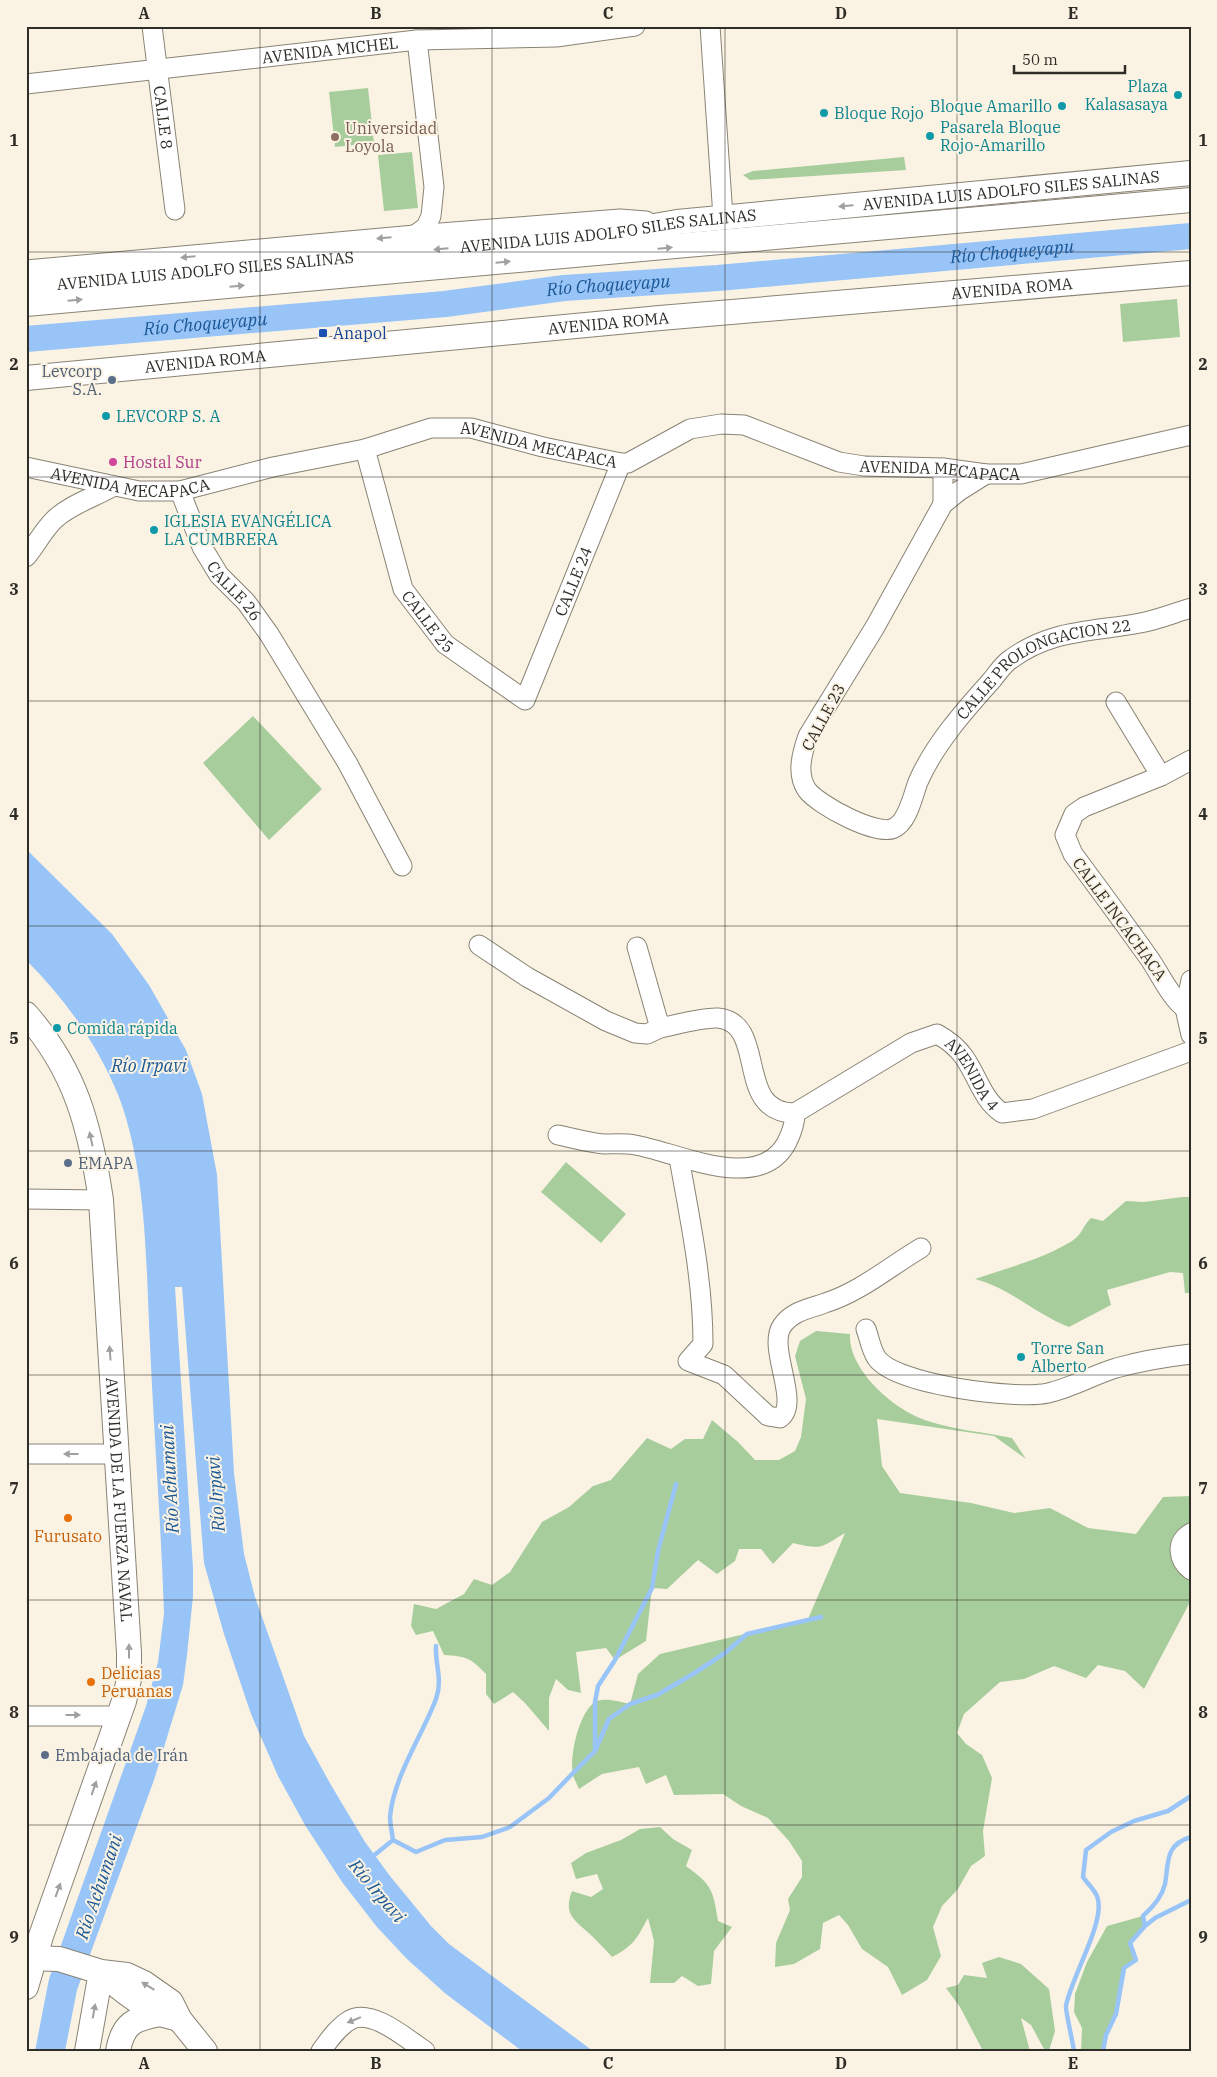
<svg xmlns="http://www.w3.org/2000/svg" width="1217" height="2077" viewBox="0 0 1217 2077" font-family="'IBM Plex Serif',serif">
<rect width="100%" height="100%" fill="#faf3e3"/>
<!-- green -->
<path fill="#a8cd9d" d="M 368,88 L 374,143 L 335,147 L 329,92 Z
M 412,152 L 418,208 L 384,211 L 378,155 Z
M 904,157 L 906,170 L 750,180 L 743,175 L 753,171 Z
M 1177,299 L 1180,337 L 1123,342 L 1120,304 Z
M 253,716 L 322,789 L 269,840 L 203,763 Z
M 566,1162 L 626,1214 L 601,1243 L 541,1192 Z
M 1182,1197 L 1191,1197 L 1191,1293 L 1185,1293 L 1183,1273 L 1170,1272 L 1107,1290 L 1111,1305 L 1069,1327 C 1035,1314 1010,1288 975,1279 C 1007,1268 1043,1259 1072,1241 C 1082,1235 1083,1225 1091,1218 L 1103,1221 L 1126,1201 L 1144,1202 Z
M 816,1331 L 850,1334 C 848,1370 895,1411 928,1421 C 954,1430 984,1432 1012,1438 L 1026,1459 L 994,1436 L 877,1419 L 882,1466 L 900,1493 L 971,1503 L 1014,1513 L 1050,1508 L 1088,1528 L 1136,1534 L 1163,1497 L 1191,1496 L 1191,1600 L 1144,1689 L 1125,1671 L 1098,1665 L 1086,1678 L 1054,1666 L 1024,1679 L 1000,1682 L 964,1714 L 957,1733 L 966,1744 L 982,1755 L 992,1778 L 983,1831 L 985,1856 L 971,1866 L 958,1889 L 942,1906 L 933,1927 L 941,1956 L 927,1980 L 902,1995 L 888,1967 L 862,1949 L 848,1925 L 839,1915 L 823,1923 L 820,1949 L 794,1964 L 775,1967 L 776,1943 L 790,1910 L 788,1899 L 802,1877 L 802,1861 L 789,1841 L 768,1818 L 741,1806 L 723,1794 L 674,1795 L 666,1775 L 646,1784 L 639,1767 L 602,1774 L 579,1789 C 577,1784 574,1779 573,1775 C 569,1757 579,1712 595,1702 C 604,1697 620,1702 630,1704 L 638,1674 L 660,1654 L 808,1619 L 845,1533 C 820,1548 823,1550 793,1543 L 773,1564 L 761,1549 L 739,1549 L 735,1561 L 717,1574 L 698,1560 L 667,1589 L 652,1588 L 646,1641 L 615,1660 L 606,1648 L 576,1652 L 581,1693 L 568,1690 L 556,1679 L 549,1698 L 549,1731 L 525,1703 L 513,1692 L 494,1704 L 486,1694 L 486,1674 C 471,1658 466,1656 444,1655 L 433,1631 L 416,1635 L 411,1626 L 414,1604 L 436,1609 L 464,1594 L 474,1579 L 492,1585 L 510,1572 L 542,1522 L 569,1507 L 593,1486 L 611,1480 L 647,1438 L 671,1449 L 685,1439 L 703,1439 L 712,1420 L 738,1442 L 755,1460 L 779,1460 L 795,1451 L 801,1437 L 806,1399 L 795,1356 L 800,1341 Z
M 660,1827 L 673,1839 L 692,1850 L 686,1866 C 712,1885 713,1889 718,1921 L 732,1927 L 714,1951 L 711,1984 L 698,1986 L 682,1976 L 674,1983 L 650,1983 L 654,1941 L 648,1918 C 637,1938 634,1946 612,1957 C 606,1950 599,1943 593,1937 C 577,1921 562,1916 572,1891 L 591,1897 L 603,1889 L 597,1874 L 576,1879 L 571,1863 L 586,1853 L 621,1840 L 640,1829 Z
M 1143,1916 L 1145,1926 L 1130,1943 L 1136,1960 L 1124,1968 L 1116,2014 L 1106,2035 L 1103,2051 L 1081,2051 L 1082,2028 L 1074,2012 L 1075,1994 L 1087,1962 L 1107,1926 Z
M 999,1957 L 1021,1964 L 1049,1989 L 1055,2031 L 1049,2051 L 1045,2051 L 1031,2025 L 1021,2018 L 1030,2051 L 983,2051 L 960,2007 L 946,1988 L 958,1985 L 964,1975 L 987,1978 L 982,1963 Z"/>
<!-- water -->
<path fill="#98c4f8" d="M 26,849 L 112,934 L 149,985 L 186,1050 L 202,1094 L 217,1175 L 234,1473 L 244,1554 L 255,1597 L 304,1736 L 331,1785 L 365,1842 L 390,1876 L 431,1926 L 449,1944 L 593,2051 L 522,2051 L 446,1994 L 407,1959 L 377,1927 L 342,1882 L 305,1825 L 278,1776 L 251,1714 L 224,1634 L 204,1563 L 182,1287 L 175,1287 L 193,1568 L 193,1596 L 187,1655 L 183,1685 L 154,1780 L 77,1990 L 65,2051 L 35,2051 L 49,1979 L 146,1706 L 158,1662 L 164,1613 C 161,1524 154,1434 150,1345 C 146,1265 147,1172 119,1097 C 98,1045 66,1000 26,960 Z"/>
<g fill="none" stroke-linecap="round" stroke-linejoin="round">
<!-- stream -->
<path stroke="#98c4f8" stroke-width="4.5" d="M 595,1748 L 595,1702 L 598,1686 L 615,1660 L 652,1588 L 658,1551 L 676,1484
M 393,1840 C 392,1832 390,1824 390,1817 C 393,1778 423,1734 436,1699 C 443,1680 435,1665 436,1646
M 372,1857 L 393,1840 L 416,1852 L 445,1840 L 482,1837 L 510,1827 L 549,1798 L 572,1774 L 595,1751 L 609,1719 L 630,1704 L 657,1695 L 693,1674 L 725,1653 L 747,1634 L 821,1617
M 1145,1926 L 1155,1918 L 1191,1900
M 1074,2051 C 1073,2043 1065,2009 1066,2006 C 1071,1977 1107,1920 1097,1896 C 1094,1889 1087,1883 1083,1877 L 1086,1850 L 1111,1832 L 1134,1821 L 1168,1811 L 1191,1796
M 1103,2051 L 1106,2035 L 1116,2014 L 1124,1968 L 1136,1960 L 1130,1943 L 1145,1926 L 1143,1916 C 1152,1908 1162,1897 1165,1884 C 1169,1863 1164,1845 1191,1837"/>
<!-- river -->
<path stroke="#98c4f8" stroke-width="26" id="s1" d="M 26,339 L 445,304 L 564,288 L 718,278 L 1191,236"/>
<!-- minor casing -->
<g stroke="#898375" stroke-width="21">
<g id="minor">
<path id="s2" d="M 152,26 L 175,210"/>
<path d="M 710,26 L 723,217"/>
<path id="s3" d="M 26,84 L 417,40 L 556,37 L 635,26"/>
<path d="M 415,235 L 426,227 L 431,216 L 434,187 L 417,40"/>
<path d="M 26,270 L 415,235 L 620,219 L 646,221"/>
<path id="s4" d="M 365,449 L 403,589 L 445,644 L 525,700 L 621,463"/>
<path id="s5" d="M 26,467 L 139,491 L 180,491 L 273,467 L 365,449 L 431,428 L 471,428 L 543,447 L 621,463 L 628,463 L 690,429 L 721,424 L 744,425 L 839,462 L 864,466 L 943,468 L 986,474 L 1021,474 L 1191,435"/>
<path d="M 943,468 L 943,504 L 959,491 L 986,474"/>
<path id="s6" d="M 180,491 L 202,547 L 219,575 L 246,602 L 269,634 L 348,764 L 402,866"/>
<path id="s7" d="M 943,504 L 875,627 L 808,736 C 802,753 796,774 807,790 C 818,805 878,837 894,828 C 908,822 913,795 918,782 C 934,745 964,711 991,681 C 997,674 1003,664 1011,659 C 1052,629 1093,632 1140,623 C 1157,620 1174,613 1191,608"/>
<path d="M 26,557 C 36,545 44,529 55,519 C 71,504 95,497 114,486"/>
<path d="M 1116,702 L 1161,776"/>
<path d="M 479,945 L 527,977 L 606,1021 L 635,1033 L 647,1034 L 660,1028"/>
<path id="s8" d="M 637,947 L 660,1028 C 676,1025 702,1017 718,1018 C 769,1023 733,1113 795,1113 L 911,1043 L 937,1034 C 948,1040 957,1047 964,1057 C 978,1077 982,1099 1002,1113 L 1033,1109 L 1191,1051"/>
<path d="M 1191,980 L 1185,1008 L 1191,1035"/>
<path d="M 1185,1008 C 1172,1000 1159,972 1149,958 C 1124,923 1099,889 1073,854 L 1065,835 L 1074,814 L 1084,807 L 1161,776 L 1191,760"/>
<path d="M 558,1135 C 573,1138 589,1143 604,1144 C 614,1144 625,1143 635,1145 C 677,1152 760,1195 787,1142 C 792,1132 795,1124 795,1113"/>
<path d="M 679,1158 C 690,1219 703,1281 703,1344 L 688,1361 L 724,1375 L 768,1416 L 780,1418 C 801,1403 767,1348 782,1326 C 792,1311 809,1309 825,1303 C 860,1292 889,1267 921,1248"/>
<path d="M 26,1199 L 101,1200"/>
<path d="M 866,1329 C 869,1337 871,1349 876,1357 C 893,1385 1018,1400 1048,1393 C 1071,1388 1093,1375 1116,1368 C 1141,1361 1165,1357 1191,1354"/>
<path d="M 26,1454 L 116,1454"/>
<path d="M 1191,1533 C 1175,1542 1178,1560 1191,1570"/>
<path d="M 26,1716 L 119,1716"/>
<path d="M 321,2051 C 329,2040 338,2027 350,2020 C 372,2008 407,2039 425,2051"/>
</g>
</g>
<!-- major casing -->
<g stroke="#898375" stroke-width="26">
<g id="major">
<path id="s9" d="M 26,287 L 619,232 L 677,222 L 1191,173"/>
<path d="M 26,304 L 1191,200"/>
<path id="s10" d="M 26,378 L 660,318 L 1191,273"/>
<path id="s11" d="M 26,1014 C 76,1071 90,1127 101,1200 L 129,1653 L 129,1679 L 124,1701 L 41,1936 L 26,1987"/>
<path d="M 26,1958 L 59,1959 L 101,1972 L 127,1975 L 144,1983 L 171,2002 L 180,2020 L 205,2051"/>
<path d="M 102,1973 C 119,1988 137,2003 158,2013 C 165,2016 173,2017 180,2020"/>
<path d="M 87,2051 L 101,1972"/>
<path d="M 118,2051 C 123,2023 134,2019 160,2014"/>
</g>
</g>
<!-- minor -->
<use href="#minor" stroke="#fff" stroke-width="19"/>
<!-- major -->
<use href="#major" stroke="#fff" stroke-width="24"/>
</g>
<!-- one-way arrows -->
<defs><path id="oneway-solid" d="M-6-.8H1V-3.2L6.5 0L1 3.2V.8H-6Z" transform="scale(1.25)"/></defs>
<g fill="#a1a09e">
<use href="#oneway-solid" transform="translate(846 206) rotate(175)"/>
<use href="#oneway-solid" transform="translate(384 238) rotate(175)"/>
<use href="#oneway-solid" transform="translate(665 248) rotate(-5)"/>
<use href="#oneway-solid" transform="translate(441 249) rotate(175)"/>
<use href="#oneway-solid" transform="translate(188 257) rotate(175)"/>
<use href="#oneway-solid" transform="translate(503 262) rotate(-5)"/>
<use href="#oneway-solid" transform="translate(237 286) rotate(-5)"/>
<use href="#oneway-solid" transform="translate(75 300) rotate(-5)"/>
<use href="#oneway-solid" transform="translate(91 1139) rotate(-102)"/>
<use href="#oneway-solid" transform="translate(110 1353) rotate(-94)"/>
<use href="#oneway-solid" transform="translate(71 1454) rotate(180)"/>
<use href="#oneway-solid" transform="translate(129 1651) rotate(-90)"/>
<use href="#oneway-solid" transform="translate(73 1715)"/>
<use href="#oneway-solid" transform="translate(94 1788) rotate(-71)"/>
<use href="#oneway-solid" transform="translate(58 1890) rotate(-70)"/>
<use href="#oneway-solid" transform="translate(148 1986) rotate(-149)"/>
<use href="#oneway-solid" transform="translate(94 2011) rotate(-80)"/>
<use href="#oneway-solid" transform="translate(354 2020) rotate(158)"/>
</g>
<!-- grid -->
<path fill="none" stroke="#2f2d27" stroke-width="1" stroke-opacity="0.55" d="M 260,26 L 260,2051M 492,26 L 492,2051M 725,26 L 725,2051M 957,26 L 957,2051M 26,252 L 1191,252M 26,477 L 1191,477M 26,701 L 1191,701M 26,926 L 1191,926M 26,1151 L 1191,1151M 26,1375 L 1191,1375M 26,1600 L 1191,1600M 26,1825 L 1191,1825"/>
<!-- markers -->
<g fill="#0f9aa8" stroke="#faf3e3" stroke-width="2">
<circle cx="1178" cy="95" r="5"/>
<circle cx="1062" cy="106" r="5"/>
<circle cx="824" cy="113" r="5"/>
<circle cx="930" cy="136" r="5"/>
<circle cx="106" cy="416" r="5"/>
<circle cx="154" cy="530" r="5"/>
<circle cx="57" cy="1028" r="5"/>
<circle cx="1021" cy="1357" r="5"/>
</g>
<circle fill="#8d6e63" stroke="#faf3e3" stroke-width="2" cx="335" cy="137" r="5"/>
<rect fill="#1a4fb4" stroke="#faf3e3" stroke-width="2" x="318" y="328" width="10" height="10" rx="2.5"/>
<g fill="#5c6f8a" stroke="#faf3e3" stroke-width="2">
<circle cx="112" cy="380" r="5"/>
<circle cx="68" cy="1163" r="5"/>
<circle cx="45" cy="1755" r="5"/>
</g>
<circle fill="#d1479c" stroke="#faf3e3" stroke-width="2" cx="113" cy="462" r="5"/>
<g fill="#e8710a" stroke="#faf3e3" stroke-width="2">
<circle cx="68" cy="1518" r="5"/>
<circle cx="91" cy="1682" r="5"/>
</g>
<g text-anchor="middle" stroke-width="4" stroke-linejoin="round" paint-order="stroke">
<!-- street labels -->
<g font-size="16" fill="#2f2d27" stroke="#faf3e3">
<text dy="6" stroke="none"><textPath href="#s3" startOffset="306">AVENIDA MICHEL</textPath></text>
<text dy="6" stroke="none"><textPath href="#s2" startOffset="92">CALLE 8</textPath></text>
<text dy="6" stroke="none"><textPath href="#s9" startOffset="990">AVENIDA LUIS ADOLFO SILES SALINAS</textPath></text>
<text dy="6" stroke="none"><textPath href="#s9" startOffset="585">AVENIDA LUIS ADOLFO SILES SALINAS</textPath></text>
<text dy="6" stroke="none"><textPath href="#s9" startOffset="180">AVENIDA LUIS ADOLFO SILES SALINAS</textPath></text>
<text dy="6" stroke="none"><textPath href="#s10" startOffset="990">AVENIDA ROMA</textPath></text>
<text dy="6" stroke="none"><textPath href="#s10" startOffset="585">AVENIDA ROMA</textPath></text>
<text dy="6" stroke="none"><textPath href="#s10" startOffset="180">AVENIDA ROMA</textPath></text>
<text dy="6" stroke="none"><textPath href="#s5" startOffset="525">AVENIDA MECAPACA</textPath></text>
<text dy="6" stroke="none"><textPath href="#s5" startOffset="945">AVENIDA MECAPACA</textPath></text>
<text dy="6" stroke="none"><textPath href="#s5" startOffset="106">AVENIDA MECAPACA</textPath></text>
<text dy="6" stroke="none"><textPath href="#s4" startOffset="440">CALLE 24</textPath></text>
<text dy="6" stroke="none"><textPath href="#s6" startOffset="115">CALLE 26</textPath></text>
<text dy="6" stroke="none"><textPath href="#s4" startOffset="186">CALLE 25</textPath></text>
<text dy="6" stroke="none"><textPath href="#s7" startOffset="655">CALLE PROLONGACION 22</textPath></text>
<text transform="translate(823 717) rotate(-62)" y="6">CALLE 23</text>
<text transform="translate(1120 919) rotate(54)" y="6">CALLE INCACHACA</text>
<text dy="6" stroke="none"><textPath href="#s8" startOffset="495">AVENIDA 4</textPath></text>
<text dy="6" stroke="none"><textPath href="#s11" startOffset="504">AVENIDA DE LA FUERZA NAVAL</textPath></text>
</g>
<!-- culture labels -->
<g font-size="16" fill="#0d838f" stroke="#faf3e3" text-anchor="start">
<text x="1168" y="92" text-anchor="end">Plaza<tspan x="1168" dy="18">Kalasasaya</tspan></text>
<text x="1052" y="112" text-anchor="end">Bloque Amarillo</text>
<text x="834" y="119">Bloque Rojo</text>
<text x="940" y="133">Pasarela Bloque<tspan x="940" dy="18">Rojo-Amarillo</tspan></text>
<text x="116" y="422">LEVCORP S. A</text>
<text x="164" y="527">IGLESIA EVANGÉLICA<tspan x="164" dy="18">LA CUMBRERA</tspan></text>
<text x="67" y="1034">Comida rápida</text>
<text x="1031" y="1354">Torre San<tspan x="1031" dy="18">Alberto</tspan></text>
</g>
<!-- education labels -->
<g font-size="16" fill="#785e54" stroke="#faf3e3" text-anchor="start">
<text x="345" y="134">Universidad<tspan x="345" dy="18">Loyola</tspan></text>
</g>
<!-- transit labels -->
<g font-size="16" fill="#164399" stroke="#faf3e3" text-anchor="start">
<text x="333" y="339">Anapol</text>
</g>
<!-- service labels -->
<g font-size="16" fill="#4e5e75" stroke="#faf3e3" text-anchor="start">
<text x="102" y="377" text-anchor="end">Levcorp<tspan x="102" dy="18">S.A.</tspan></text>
<text x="78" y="1169">EMAPA</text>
<text x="55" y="1761">Embajada de Irán</text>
</g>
<!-- hotel labels -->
<g font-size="16" fill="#b23c85" stroke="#faf3e3" text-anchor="start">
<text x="123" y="468">Hostal Sur</text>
</g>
<!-- food labels -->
<g font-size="16" fill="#c56008" stroke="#faf3e3">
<text x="68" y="1542">Furusato</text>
<text x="101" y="1679" text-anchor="start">Delicias<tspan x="101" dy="18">Peruanas</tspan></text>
</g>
<!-- water labels -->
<g font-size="18" font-style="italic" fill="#1c5896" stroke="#faf3e3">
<text dy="6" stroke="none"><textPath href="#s1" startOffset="990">Río Choqueyapu</textPath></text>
<text dy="6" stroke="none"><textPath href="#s1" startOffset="585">Río Choqueyapu</textPath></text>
<text dy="6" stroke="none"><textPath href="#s1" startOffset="180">Río Choqueyapu</textPath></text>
<text x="149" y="1072">Río Irpavi</text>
<text transform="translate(170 1479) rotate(-93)" y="6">Río Achumani</text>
<text transform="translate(216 1494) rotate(-94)" y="6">Río Irpavi</text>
<text transform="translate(99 1887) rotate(-71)" y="6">Río Achumani</text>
<text transform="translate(377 1891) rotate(50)" y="6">Río Irpavi</text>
</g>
</g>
<!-- border -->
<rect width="1217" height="2077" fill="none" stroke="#faf3e3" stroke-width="55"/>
<!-- scale -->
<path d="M1014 65v8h111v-8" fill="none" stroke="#2f2d27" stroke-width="2.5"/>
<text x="1022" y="65" font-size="15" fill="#2f2d27" stroke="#faf3e3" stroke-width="4" paint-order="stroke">50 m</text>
<rect x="28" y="28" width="1162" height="2022" fill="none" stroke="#2f2d27" stroke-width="2"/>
<g font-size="16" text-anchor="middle" font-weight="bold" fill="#2f2d27">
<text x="144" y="19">A</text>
<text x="376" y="19">B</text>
<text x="608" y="19">C</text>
<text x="841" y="19">D</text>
<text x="1073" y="19">E</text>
<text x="14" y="146">1</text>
<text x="1203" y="146">1</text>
<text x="14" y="370">2</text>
<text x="1203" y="370">2</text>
<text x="14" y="595">3</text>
<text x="1203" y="595">3</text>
<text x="14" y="820">4</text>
<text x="1203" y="820">4</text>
<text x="14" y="1044">5</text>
<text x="1203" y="1044">5</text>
<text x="14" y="1269">6</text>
<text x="1203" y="1269">6</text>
<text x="14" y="1494">7</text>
<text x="1203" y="1494">7</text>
<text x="14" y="1718">8</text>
<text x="1203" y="1718">8</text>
<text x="14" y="1943">9</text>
<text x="1203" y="1943">9</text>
<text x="144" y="2069">A</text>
<text x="376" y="2069">B</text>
<text x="608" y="2069">C</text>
<text x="841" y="2069">D</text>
<text x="1073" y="2069">E</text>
</g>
</svg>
